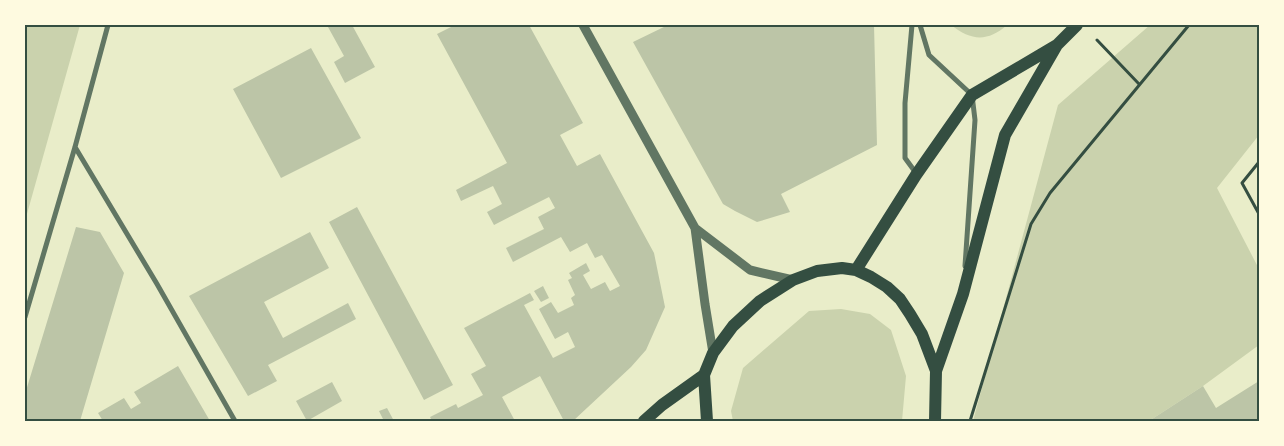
<svg xmlns="http://www.w3.org/2000/svg" width="1284" height="446" viewBox="0 0 1284 446" font-family="'Exo 2',sans-serif">
<rect width="100%" height="100%" fill="#e9edc9"/>
<!-- green -->
<path fill="#cad2ad" d="M 25,25 L 80,25 L 25,221 Z
M 951,25 L 1007,25 C 988,42 971,41 951,25 Z
M 1150,25 L 1259,25 L 1259,135 L 1217,188 L 1259,269 L 1259,345 L 1203,386 L 1149,421 L 973,421 L 1058,105 Z
M 841,309 L 870,314 L 891,330 L 906,376 L 902,421 L 733,421 L 731,411 L 743,368 L 809,311 Z"/>
<!-- building -->
<path fill="#bcc5a7" d="M 331,25 L 352,25 L 375,67 L 345,83 L 334,62 L 344,56 L 328,27 Z
M 455,25 L 529,25 L 583,123 L 560,135 L 577,166 L 600,154 L 654,253 L 665,307 L 646,350 L 631,367 L 573,421 L 564,421 L 540,376 L 502,397 L 515,421 L 432,421 L 430,417 L 456,404 L 458,408 L 483,395 L 471,374 L 486,366 L 464,328 L 530,293 L 534,300 L 524,305 L 553,358 L 575,347 L 568,332 L 555,339 L 539,309 L 551,302 L 558,313 L 574,305 L 571,298 L 575,295 L 568,280 L 572,278 L 569,273 L 586,263 L 590,271 L 583,275 L 591,289 L 605,282 L 610,291 L 620,286 L 602,255 L 595,258 L 587,243 L 570,252 L 561,237 L 513,262 L 506,248 L 544,229 L 538,217 L 555,208 L 549,197 L 494,225 L 487,212 L 502,204 L 493,186 L 461,201 L 456,190 L 507,163 L 437,34 Z
M 668,25 L 874,25 L 877,145 L 781,194 L 790,212 L 757,222 L 735,211 L 723,204 L 633,42 Z
M 311,48 L 361,138 L 281,178 L 233,89 Z
M 357,207 L 453,385 L 424,400 L 329,222 Z
M 76,227 L 100,232 L 124,273 L 80,421 L 25,421 L 25,394 Z
M 310,232 L 329,268 L 264,302 L 283,338 L 348,303 L 356,319 L 268,365 L 277,381 L 248,396 L 189,296 Z
M 543,286 L 549,298 L 541,302 L 534,291 Z
M 178,366 L 210,421 L 103,421 L 98,413 L 124,398 L 131,409 L 141,403 L 134,392 Z
M 1259,381 L 1259,421 L 1149,421 L 1203,386 L 1216,408 Z
M 332,382 L 342,401 L 307,421 L 296,401 Z
M 387,408 L 394,421 L 384,421 L 379,411 Z"/>
<g fill="none" stroke-linecap="round" stroke-linejoin="round">
<!-- path -->
<path stroke="#344e41" stroke-width="3" d="M 1097,40 L 1139,84
M 1259,162 L 1242,183 L 1259,214
M 970,421 L 1031,224 L 1050,193 L 1189,25"/>
<!-- minor -->
<path stroke="#617663" stroke-width="5" d="M 912,25 L 905,103 L 905,158 L 916,173
M 920,25 L 929,55 L 972,95 L 975,120 L 965,266
M 75,147 L 157,284 L 235,421
M 25,317 L 75,147 L 108,25"/>
<!-- tertiary -->
<path stroke="#617663" stroke-width="9" d="M 583,25 L 695,228 L 705,304 L 713,353
M 695,228 L 750,270 L 793,280"/>
<!-- primary -->
<path stroke="#344e41" stroke-width="12" d="M 856,270 L 916,175 L 972,95 L 1057,45 L 1077,25
M 936,371 L 963,294 L 1005,135 L 1057,45
M 644,421 L 662,405 L 704,375
M 707,421 L 704,375 L 713,353 L 733,326 L 760,301 L 793,280 L 817,271 L 842,268 L 856,270 L 871,277 L 887,287 L 900,299 L 910,314 L 922,334 L 936,371 L 935,421"/>
</g>
<!-- border -->
<rect width="1284" height="446" fill="none" stroke="#fefae0" stroke-width="52"/>
<rect x="26" y="26" width="1232" height="394" fill="none" stroke="#344e41" stroke-width="2"/>
</svg>
